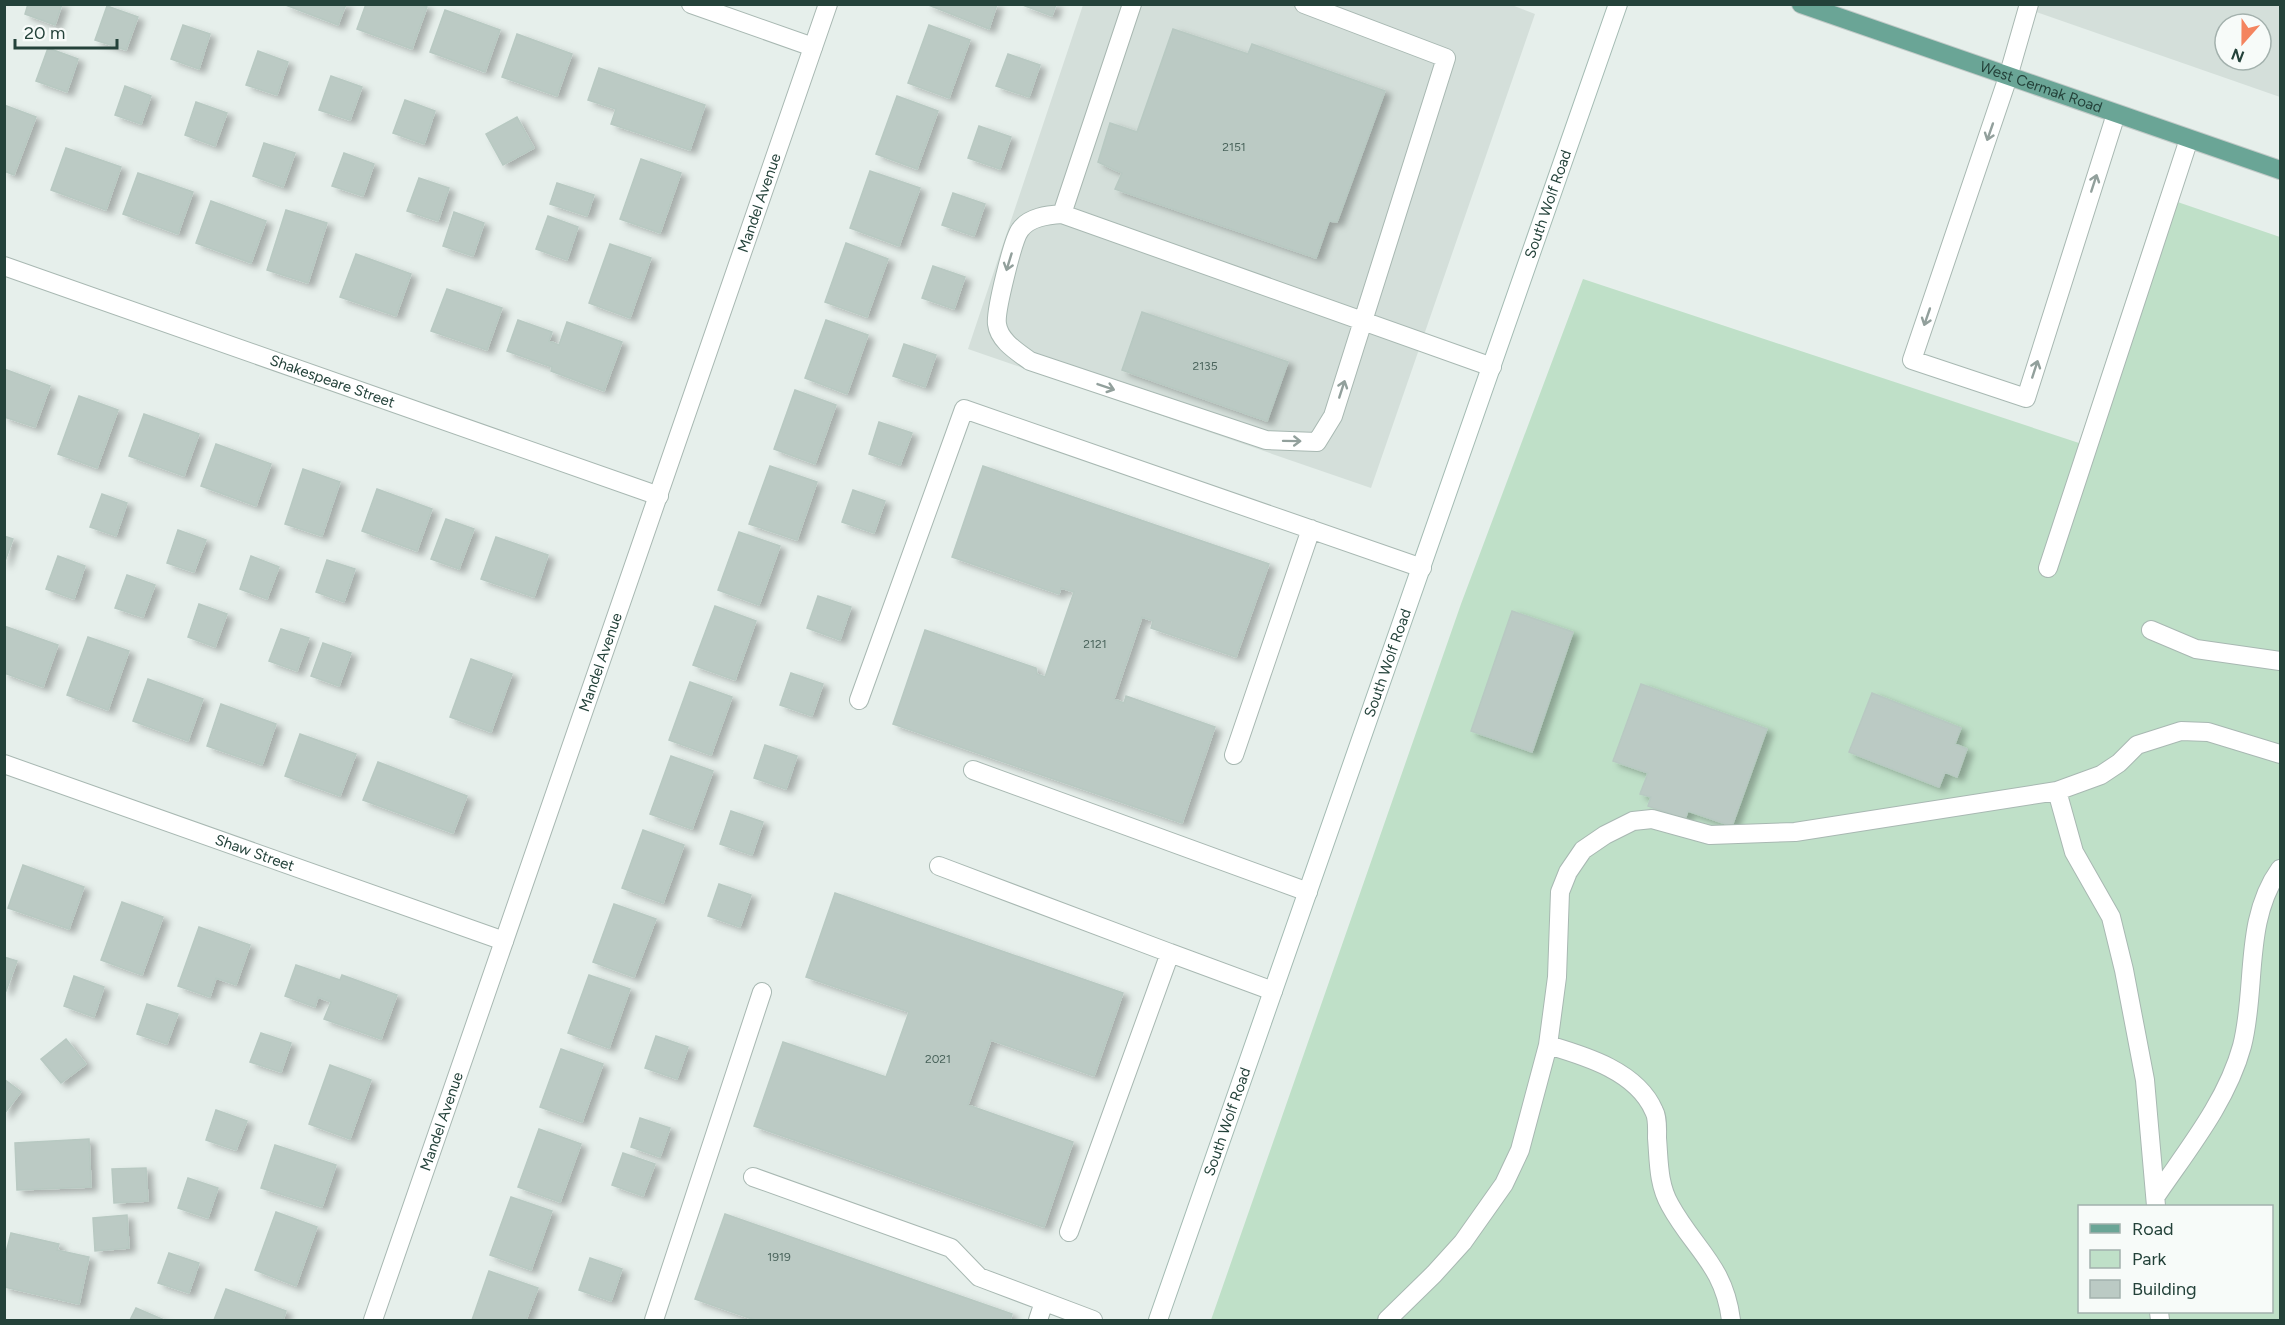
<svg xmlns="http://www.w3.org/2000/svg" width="2285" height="1325" viewBox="0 0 2285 1325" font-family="Figtree,sans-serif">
<defs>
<filter id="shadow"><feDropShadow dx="6" dy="4" stdDeviation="3" flood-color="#0004"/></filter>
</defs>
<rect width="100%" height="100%" fill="#e6efeb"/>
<!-- built -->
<path fill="#d4dfda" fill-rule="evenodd" d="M 1509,4 L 1535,14 L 1371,488 L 968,349 L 1083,5 Z
M 2016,5 L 2280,5 L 2280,97 ZM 2225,24 L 2261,24 L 2261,60 L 2225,60 Z"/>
<!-- green -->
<path fill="#bfe0c8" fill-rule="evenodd" d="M 2160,196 L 2280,237 L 2280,1320 L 1211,1320 L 1461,604 L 1583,279 L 2079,443 ZM 2080,1206 L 2272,1206 L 2272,1312 L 2080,1312 Z"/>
<!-- building -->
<path fill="#bbcac4" stroke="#b8c9c2" stroke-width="1.5" filter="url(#shadow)" d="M 28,4 L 62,4 L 55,25 L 25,14 Z
M 283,4 L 346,4 L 338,25 Z
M 366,4 L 420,4 L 427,7 L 412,49 L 357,29 Z
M 926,4 L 997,4 L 989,29 Z
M 1020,4 L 1056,4 L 1052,16 Z
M 107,6 L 138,17 L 126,50 L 95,40 Z
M 445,10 L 500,30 L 485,72 L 430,52 Z
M 183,25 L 210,34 L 199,69 L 171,59 Z
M 929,25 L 970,40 L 949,98 L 908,83 Z
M 1173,29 L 1248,54 L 1252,44 L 1385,91 L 1337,222 L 1329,221 L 1316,258 L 1115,189 L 1122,173 L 1098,162 L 1110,123 L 1137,132 Z
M 517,34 L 572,54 L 557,96 L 502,77 Z
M 48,48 L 78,59 L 67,92 L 36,81 Z
M 258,51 L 288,62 L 277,95 L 246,85 Z
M 1008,54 L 1040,65 L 1029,97 L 996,86 Z
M 599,68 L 705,105 L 690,150 L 611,124 L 616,109 L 588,100 Z
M 331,76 L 362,87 L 350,120 L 319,110 Z
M 125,86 L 151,96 L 141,124 L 115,115 Z
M 897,96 L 938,111 L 917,169 L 876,154 Z
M 405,100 L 435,111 L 424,144 L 393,133 Z
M 196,102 L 227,113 L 215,146 L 185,135 Z
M 4,105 L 36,117 L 14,175 L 4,171 Z
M 517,117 L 534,148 L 503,165 L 486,134 Z
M 979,126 L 1011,137 L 1000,169 L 968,158 Z
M 264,143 L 295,153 L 283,187 L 253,176 Z
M 66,148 L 121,167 L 106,210 L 51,190 Z
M 344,153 L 374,164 L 363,196 L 332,186 Z
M 641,159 L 681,173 L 660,233 L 620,219 Z
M 870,171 L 920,188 L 899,246 L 850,228 Z
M 138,173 L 193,192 L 178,234 L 123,214 Z
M 419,178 L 449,188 L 438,221 L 407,211 Z
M 557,183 L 594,195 L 587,216 L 550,204 Z
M 953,193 L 985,204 L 974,236 L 942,225 Z
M 211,201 L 266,221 L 251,263 L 196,243 Z
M 286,210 L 327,223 L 308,283 L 267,270 Z
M 454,212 L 484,223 L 473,256 L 443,246 Z
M 548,216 L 578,227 L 567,260 L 536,249 Z
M 846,243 L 888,259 L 867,317 L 825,302 Z
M 610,244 L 651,258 L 630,318 L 589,303 Z
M 356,254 L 411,274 L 396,316 L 340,297 Z
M 933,266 L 965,277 L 954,309 L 922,298 Z
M 447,289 L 502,308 L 487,350 L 431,331 Z
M 1142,312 L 1288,362 L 1267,421 L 1122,370 Z
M 518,320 L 552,332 L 549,341 L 559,345 L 567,322 L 622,342 L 604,391 L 551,371 L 552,367 L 507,351 Z
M 826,320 L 868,335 L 847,394 L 805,378 Z
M 904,344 L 936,355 L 925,387 L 893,376 Z
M 4,369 L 50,386 L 35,427 L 4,417 Z
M 795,390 L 836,405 L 815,464 L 774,449 Z
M 79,396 L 118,410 L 97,468 L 58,454 Z
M 144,414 L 199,434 L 184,476 L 129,456 Z
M 879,422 L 912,433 L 900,465 L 869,454 Z
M 216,444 L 271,464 L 256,506 L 201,486 Z
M 770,466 L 817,482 L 797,540 L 749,524 Z
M 983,466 L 1269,564 L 1236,657 L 1151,628 L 1153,621 L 1142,617 L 1114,699 L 1124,703 L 1126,696 L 1215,727 L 1182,823 L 893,724 L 925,630 L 1036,668 L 1037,674 L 1045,677 L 1074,592 L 1061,588 L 1059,594 L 952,557 Z
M 303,469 L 340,482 L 322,536 L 285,524 Z
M 377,489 L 432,509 L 417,551 L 362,531 Z
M 853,490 L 885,501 L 874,533 L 842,522 Z
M 102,494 L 127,503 L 116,536 L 90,527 Z
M 446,519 L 474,529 L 459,569 L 431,559 Z
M 178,530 L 206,540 L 194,572 L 167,563 Z
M 739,532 L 780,546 L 759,605 L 718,590 Z
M 4,536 L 13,539 L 4,564 Z
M 496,537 L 548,555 L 534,597 L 481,579 Z
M 58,556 L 85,566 L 74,599 L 46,589 Z
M 251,556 L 279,567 L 267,599 L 240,589 Z
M 327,560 L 355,569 L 344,602 L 316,592 Z
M 127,575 L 155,585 L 143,617 L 115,608 Z
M 818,596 L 851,607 L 840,640 L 807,628 Z
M 199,604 L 227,614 L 215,647 L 188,637 Z
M 715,606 L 756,621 L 735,680 L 693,665 Z
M 1512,611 L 1573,632 L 1532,752 L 1471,731 Z
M 4,626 L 58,645 L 43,687 L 4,673 Z
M 281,629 L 309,638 L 297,671 L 269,661 Z
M 88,637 L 129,651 L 108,710 L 67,695 Z
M 323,643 L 351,653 L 339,686 L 311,676 Z
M 471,659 L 512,674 L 491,732 L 450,717 Z
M 791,673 L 823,684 L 812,716 L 780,705 Z
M 148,679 L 203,699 L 188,741 L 133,721 Z
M 690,682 L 732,697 L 711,755 L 669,740 Z
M 1641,684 L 1767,729 L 1732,826 L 1688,811 L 1685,819 L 1648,806 L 1651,797 L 1640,794 L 1648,773 L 1613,761 Z
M 1872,693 L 1961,728 L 1955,744 L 1967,749 L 1957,777 L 1945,772 L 1939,787 L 1849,752 Z
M 221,704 L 276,724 L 262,765 L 207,746 Z
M 300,734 L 356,754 L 340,796 L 285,776 Z
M 765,745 L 797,756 L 786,789 L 754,778 Z
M 671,756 L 713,771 L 692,829 L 650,814 Z
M 378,762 L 467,796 L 453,833 L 363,800 Z
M 731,811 L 763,822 L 752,855 L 720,844 Z
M 643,830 L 684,845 L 663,903 L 622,888 Z
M 23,865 L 84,887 L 69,929 L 8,908 Z
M 719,884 L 751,895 L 740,927 L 708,916 Z
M 835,893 L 1123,993 L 1094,1076 L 991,1040 L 968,1105 L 1073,1142 L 1044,1227 L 754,1126 L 783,1042 L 886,1077 L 909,1012 L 806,977 Z
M 122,902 L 163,917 L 142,975 L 101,960 Z
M 614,904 L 656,919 L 634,977 L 593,962 Z
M 199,927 L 250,945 L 236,985 L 216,978 L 210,997 L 178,986 Z
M 4,957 L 17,961 L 6,991 L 4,990 Z
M 296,965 L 340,980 L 342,975 L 397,995 L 381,1039 L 324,1019 L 331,1002 L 318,997 L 315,1007 L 285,996 Z
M 589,975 L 630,989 L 609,1048 L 568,1033 Z
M 74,976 L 104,987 L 94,1017 L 64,1006 Z
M 147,1004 L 178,1014 L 167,1044 L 137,1034 Z
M 261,1033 L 291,1043 L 281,1072 L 250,1062 Z
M 656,1036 L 688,1047 L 677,1079 L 645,1068 Z
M 66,1039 L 86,1064 L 61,1083 L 41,1059 Z
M 561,1049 L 603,1064 L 582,1122 L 540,1107 Z
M 330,1065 L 371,1080 L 350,1139 L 309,1124 Z
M 4,1079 L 21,1092 L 4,1114 Z
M 216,1110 L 247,1121 L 236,1150 L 206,1140 Z
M 640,1118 L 670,1128 L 660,1157 L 631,1147 Z
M 539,1129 L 581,1144 L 560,1202 L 518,1187 Z
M 89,1139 L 91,1187 L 17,1190 L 15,1143 Z
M 275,1145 L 336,1165 L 322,1207 L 261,1188 Z
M 623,1153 L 655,1164 L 643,1196 L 612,1185 Z
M 146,1168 L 148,1201 L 114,1203 L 112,1169 Z
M 188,1178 L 218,1188 L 208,1218 L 178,1208 Z
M 511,1197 L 552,1211 L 531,1270 L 490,1255 Z
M 276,1212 L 317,1227 L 296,1286 L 255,1270 Z
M 725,1214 L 1012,1314 L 1010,1320 L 755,1320 L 695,1299 Z
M 127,1215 L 129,1248 L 95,1251 L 93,1218 Z
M 11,1233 L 59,1244 L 57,1250 L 89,1257 L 79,1304 L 4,1287 L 4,1260 Z
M 169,1253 L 199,1263 L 189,1293 L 158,1283 Z
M 590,1258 L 622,1269 L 611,1301 L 579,1290 Z
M 489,1271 L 538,1288 L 526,1320 L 472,1320 Z
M 226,1289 L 286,1311 L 283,1320 L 214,1320 Z
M 136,1308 L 164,1320 L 130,1320 Z"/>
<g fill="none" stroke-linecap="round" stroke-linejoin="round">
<!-- lane casing -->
<g stroke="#a8b8b2" stroke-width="20">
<path id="lane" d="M 1304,4 L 1446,58 L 1333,416 L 1317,442 L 1266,440 L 1030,361 C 1018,352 999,341 997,324 C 995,312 1013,239 1020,230 C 1029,217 1048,215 1062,214 L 1492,367
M 2029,4 L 2008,77 L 1912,360 L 2026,398 L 2116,114
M 1062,214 L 1132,4
M 2048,568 L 2189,139
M 2151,630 L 2196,649 L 2280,661
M 859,700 L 964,409 L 1422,568
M 1234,755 L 1311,529
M 973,770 L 1308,892
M 2057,791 L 2074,852 L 2111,917 L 2124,970 L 2145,1080 L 2156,1206
M 939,866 L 1170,953 L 1069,1232
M 1170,953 L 1273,991
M 1548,1045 C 1585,1056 1637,1071 1654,1111 C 1658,1118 1657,1130 1657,1138 C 1659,1161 1658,1184 1670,1205 C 1694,1249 1724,1265 1731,1320
M 753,1177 L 951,1248 L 979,1277 L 1093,1320
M 2156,1196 C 2188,1149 2227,1101 2242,1046 C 2257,989 2243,920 2280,869
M 2159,1312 L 2160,1320
M 654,1320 L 762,992
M 1038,1320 L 1044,1302
M 1387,1320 L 1434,1274 L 1463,1242 L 1504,1184 L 1520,1150 L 1548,1045 L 1557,977 L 1560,892 L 1568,872 L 1583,850 L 1605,835 L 1633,821 L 1652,819 L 1710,835 L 1795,832 L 2057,791 L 2101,775 L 2119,763 L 2137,745 L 2181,731 L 2208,732 L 2280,754"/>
</g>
<!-- street casing -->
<g stroke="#a8b8b2" stroke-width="20">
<g id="street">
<path d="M 691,4 L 813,47"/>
<path id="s1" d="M 4,266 L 659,496"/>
<path id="s2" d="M 4,764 L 504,941"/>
<path id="s3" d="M 373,1320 L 828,4"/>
</g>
</g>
<!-- secondary casing -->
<g stroke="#a4bbb3" stroke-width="20">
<g id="secondary">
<path id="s4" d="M 1158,1320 L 1618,4"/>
</g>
</g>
<!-- primary casing -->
<g stroke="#c2cac8" stroke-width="20">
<g id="primary">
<path id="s5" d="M 1801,4 L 2280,170"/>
</g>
</g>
<!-- lane -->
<use href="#lane" stroke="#fff" stroke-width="18"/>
<!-- street -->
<use href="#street" stroke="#fff" stroke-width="18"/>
<!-- secondary -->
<use href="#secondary" stroke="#fff" stroke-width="18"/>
<!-- primary -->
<use href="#primary" stroke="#6aa596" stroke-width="18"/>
</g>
<!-- one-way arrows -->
<defs><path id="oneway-shaft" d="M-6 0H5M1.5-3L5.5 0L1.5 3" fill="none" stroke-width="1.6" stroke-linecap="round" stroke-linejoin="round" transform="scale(1.5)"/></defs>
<g stroke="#92a09c">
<use href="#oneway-shaft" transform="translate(1990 132) rotate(109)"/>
<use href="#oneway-shaft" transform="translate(2094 183) rotate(-72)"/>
<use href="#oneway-shaft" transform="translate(1009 262) rotate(107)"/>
<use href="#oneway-shaft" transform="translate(1927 317) rotate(109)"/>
<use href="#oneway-shaft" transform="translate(2035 369) rotate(-72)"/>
<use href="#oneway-shaft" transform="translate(1106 387) rotate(19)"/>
<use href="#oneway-shaft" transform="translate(1342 389) rotate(-72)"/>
<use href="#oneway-shaft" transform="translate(1292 441) rotate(1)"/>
</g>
<g text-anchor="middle" stroke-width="4.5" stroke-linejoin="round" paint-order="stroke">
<!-- number labels -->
<g font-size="12" fill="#4a645c">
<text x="1234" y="151">2151</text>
<text x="1205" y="370">2135</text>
<text x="1095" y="648">2121</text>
<text x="938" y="1063">2021</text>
<text x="779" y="1261">1919</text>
</g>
<!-- street labels -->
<g font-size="15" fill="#24423a" stroke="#f7fbf9">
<text dy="5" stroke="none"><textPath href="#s5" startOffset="254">West Cermak Road</textPath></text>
<text dy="5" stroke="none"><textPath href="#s3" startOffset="1182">Mandel Avenue</textPath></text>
<text dy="5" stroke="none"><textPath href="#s4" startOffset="1182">South Wolf Road</textPath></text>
<text dy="5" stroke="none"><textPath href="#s1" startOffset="348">Shakespeare Street</textPath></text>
<text dy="5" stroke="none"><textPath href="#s3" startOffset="696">Mandel Avenue</textPath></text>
<text dy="5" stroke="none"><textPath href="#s4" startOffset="696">South Wolf Road</textPath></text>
<text dy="5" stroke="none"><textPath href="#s2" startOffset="266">Shaw Street</textPath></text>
<text dy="5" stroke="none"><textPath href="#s4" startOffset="210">South Wolf Road</textPath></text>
<text dy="5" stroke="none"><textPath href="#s3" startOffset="210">Mandel Avenue</textPath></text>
</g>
</g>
<!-- border -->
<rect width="2285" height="1325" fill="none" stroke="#24423a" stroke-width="12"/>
<!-- legend -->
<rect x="2078" y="1205" width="195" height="108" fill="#f7fbf9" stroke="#a3b1ad" stroke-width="1.5"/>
<rect x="2090" y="1224" width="30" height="9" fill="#6aa596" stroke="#a3b1ad" stroke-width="1.5"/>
<text x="2132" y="1235" font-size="18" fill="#24423a">Road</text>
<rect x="2090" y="1250" width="30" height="18" fill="#bfe0c8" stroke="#a3b1ad" stroke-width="1.5"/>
<text x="2132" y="1265" font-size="18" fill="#24423a">Park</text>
<rect x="2090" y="1280" width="30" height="18" fill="#bbcac4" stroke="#a3b1ad" stroke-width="1.5"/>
<text x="2132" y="1295" font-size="18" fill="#24423a">Building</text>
<!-- north arrow -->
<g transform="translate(2243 42) rotate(201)"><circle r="28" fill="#f7fbf9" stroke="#a3b1ad" stroke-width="1.5"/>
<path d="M0-4.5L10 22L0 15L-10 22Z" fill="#f4845f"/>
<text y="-9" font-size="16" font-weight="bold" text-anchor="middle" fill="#24423a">N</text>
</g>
<!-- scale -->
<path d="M15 39v9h102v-9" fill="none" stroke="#24423a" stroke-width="3"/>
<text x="24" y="39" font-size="18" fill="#24423a" stroke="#f7fbf9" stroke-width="4.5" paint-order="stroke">20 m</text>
</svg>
